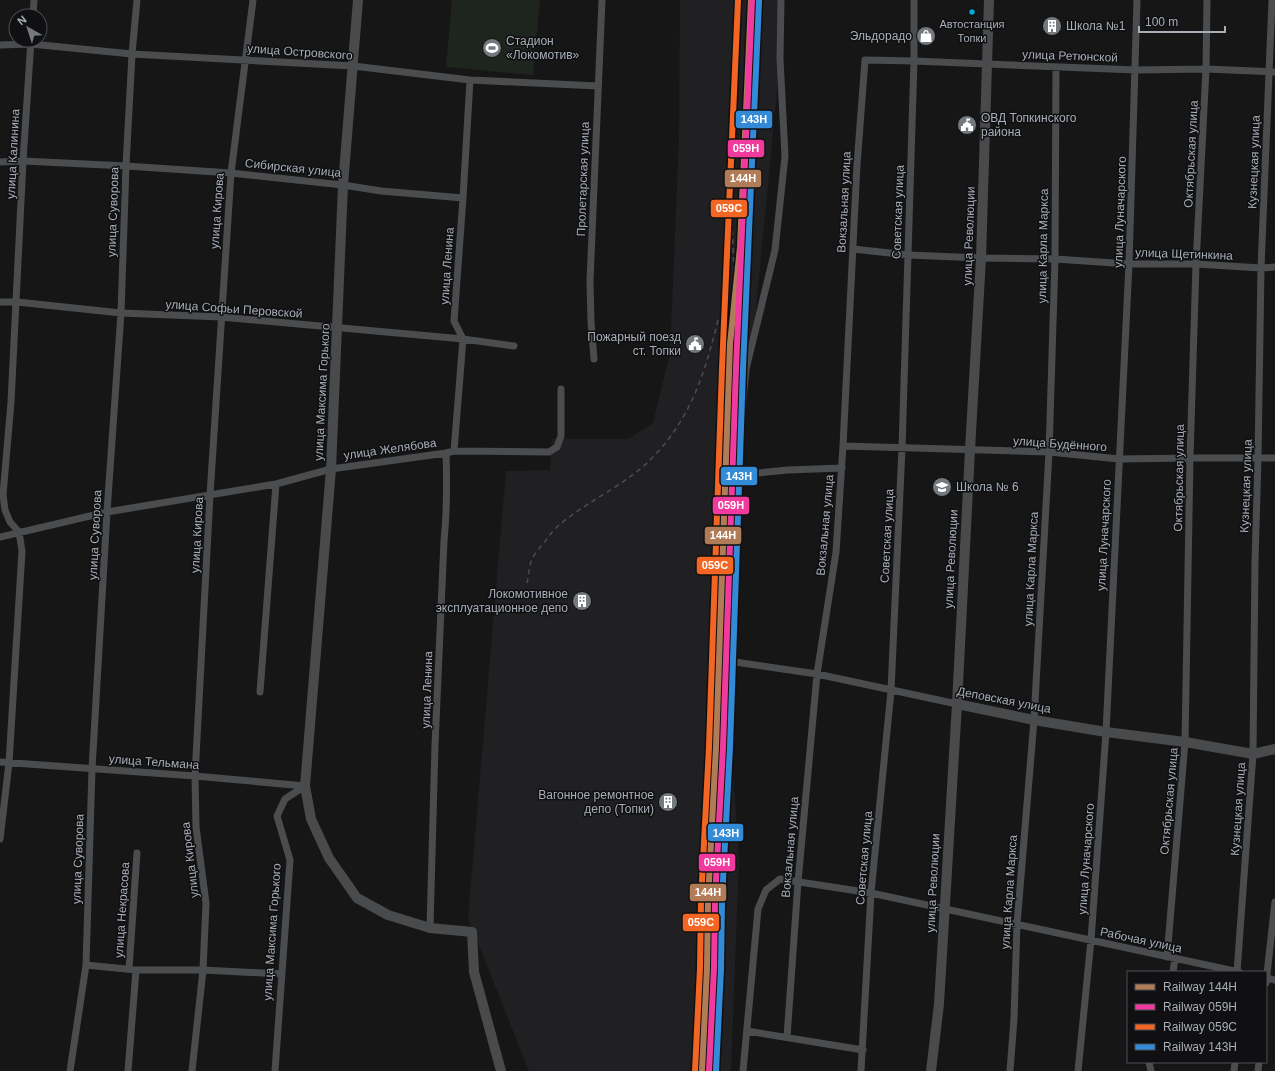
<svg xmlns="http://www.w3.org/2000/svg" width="1275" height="1071" viewBox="0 0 1275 1071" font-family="Arial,sans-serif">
<rect width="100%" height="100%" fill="#161616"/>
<!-- built -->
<path fill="#202022" d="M 680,0 L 782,0 L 780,59 L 730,581 L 729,661 L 733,773 L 739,859 L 731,1071 L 529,1071 L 468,918 L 506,471 L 550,470 L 552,439 L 628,439 L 653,423 L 670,353 L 679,138 Z"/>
<!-- green -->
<path fill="#1e241e" d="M 452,0 L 540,0 L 533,75 L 446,67 Z"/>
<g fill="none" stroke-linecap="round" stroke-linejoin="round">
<!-- street -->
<path stroke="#4a4c4e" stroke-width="7" d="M 33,16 L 34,0
M 0,45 L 31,44 L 132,54 L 353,66 L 470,80 L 598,86
M 0,162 L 23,161 L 126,166 L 231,173 L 343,185 L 381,191 L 463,198
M 853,249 L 908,255 L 981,258 L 1055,259 L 1129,264 L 1196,264 L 1261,268 L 1275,267
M 0,302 L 17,302 L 121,313 L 221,317 L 463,339 L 514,346
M 594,359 L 591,322 L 590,281 L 602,0
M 843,446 L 1049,452 L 1119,459 L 1190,458 L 1275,458
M 454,451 L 463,339 L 454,321 L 463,198 L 470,80
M 738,471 L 758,473 L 788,470 L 842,468
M 0,537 L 107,512 L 276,484 L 331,469 L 446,453 L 454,451 L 549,452 L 557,447 L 561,436 L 561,389
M 728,661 L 817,674 L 957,704
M 260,692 L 276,484
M 0,762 L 195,776 L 305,786
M 0,839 L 9,763 L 22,551 L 19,532 L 10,522 L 5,510 L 3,495 L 11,402 L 23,161 L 31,40
M 722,912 L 730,581 L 742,408 L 746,369 L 775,250 L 785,156 L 780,59 L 781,0
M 430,928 L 435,745 L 444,541 C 447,511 447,482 446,453
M 1167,957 L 1185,742 L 1190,458 L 1196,264 L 1206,69 L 1207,0
M 86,965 L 136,970 L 203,970 L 282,974
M 129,969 L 137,853
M 1173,972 L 1175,958
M 1237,972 L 1253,754 L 1255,562 L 1258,458 L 1261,268 L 1272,0
M 1266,978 L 1275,980
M 1266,983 L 1275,902
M 747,1031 L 863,1050
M 787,1037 L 798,882 L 817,674 L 836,552 L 843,446 L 857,165 L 865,60 L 914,61 L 1136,70 L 1206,69 L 1275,72
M 1149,1062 L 1151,1071
M 70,1071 L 86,965 L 92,769 L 107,512 L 121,313 L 126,166 L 132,54 L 137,0
M 128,1071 L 136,970
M 192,1071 L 203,970 L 206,903 L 196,827 L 195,776 L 210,495 L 231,173 L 253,0
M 275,1071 L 290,860 L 277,816 L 285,799 L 305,786
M 743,1071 L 758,909 L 766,890 L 780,879 L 871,893 L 1239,972
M 861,1071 L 871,893 L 891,691 L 902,448 L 914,61 L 914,0
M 1010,1071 L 1014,1019 L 1017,924 L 1034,720 L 1049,452 L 1055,259 L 1056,67
M 1078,1071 L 1091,940 L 1106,732 L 1129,264 L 1137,0
M 1234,1071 L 1235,1062
M 1258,1071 L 1259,1062"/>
<!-- secondary -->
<path stroke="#494a4c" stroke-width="10" d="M 358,0 L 343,185 L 331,469 L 305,786 L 311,819 L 329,858 L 357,898 L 388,915 L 430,928 L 472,932 L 474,972 L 501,1071
M 957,704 L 1034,720 L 1106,732 L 1185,742 L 1253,754 L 1275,749
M 931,1071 L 939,1004 L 957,704 L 970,450 L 981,258 L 989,0"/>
<!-- rail -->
<path stroke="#4a4c4d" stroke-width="1.5" stroke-dasharray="5 4" stroke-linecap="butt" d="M 734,271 L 731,199 L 735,118 L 739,0
M 734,311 L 743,259 L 750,127
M 527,583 C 529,575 529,566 532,559 C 534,554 539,549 543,544 C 548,538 552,531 558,526 C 588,500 627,485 654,456 C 692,416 705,372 718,320
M 722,705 L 734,395 L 736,368 L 749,289 L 759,69
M 697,1071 L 702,963 L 708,900"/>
<!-- rail-1 casing -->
<g stroke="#101012" stroke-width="9">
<path id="rail-1" d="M 702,1071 L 707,968 L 708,900 L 716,747 L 730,344 L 740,247 L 751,0"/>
</g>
<!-- rail-2 casing -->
<g stroke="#101012" stroke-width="9">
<path id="rail-2" d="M 709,1071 L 714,968 L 715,900 L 723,747 L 736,368 L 752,0"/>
</g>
<!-- rail-3 casing -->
<g stroke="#101012" stroke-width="9">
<path id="rail-3" d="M 695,1071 L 700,968 L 701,900 L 709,747 L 722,368 L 738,0"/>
</g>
<!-- rail-4 casing -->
<g stroke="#101012" stroke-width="9">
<path id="rail-4" d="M 716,1071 L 721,969 L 722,900 L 730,747 L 743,369 L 759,1"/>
</g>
<!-- rail-1 -->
<use href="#rail-1" stroke="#b07c57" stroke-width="6"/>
<!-- rail-2 -->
<use href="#rail-2" stroke="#f13a9d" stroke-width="6"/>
<!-- rail-3 -->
<use href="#rail-3" stroke="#f26522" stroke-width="6"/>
<!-- rail-4 -->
<use href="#rail-4" stroke="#338bd7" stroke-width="6"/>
</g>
<!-- icons -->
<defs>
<g id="building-disc" transform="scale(1)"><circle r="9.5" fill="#74797e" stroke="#101012"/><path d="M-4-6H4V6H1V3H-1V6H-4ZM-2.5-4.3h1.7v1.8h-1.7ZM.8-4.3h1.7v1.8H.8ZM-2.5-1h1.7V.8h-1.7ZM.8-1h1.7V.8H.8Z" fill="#fff"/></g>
<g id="shop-disc" transform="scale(1)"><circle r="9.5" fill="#74797e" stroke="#101012"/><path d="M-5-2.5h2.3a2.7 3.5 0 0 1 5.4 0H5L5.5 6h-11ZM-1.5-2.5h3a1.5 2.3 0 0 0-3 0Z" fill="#fff"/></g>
<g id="stadium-disc" transform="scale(1)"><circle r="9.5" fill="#74797e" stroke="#101012"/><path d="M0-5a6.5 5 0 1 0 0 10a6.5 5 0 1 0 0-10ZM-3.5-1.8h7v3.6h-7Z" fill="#fff"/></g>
<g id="civic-disc" transform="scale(1)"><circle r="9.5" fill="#74797e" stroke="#101012"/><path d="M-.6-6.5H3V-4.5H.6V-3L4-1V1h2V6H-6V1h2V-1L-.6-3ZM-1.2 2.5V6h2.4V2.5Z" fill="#fff"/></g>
<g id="school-disc" transform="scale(1)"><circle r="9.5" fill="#74797e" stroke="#101012"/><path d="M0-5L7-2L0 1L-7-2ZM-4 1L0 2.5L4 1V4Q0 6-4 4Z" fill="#fff"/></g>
</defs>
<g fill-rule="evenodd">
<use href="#building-disc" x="1052" y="26"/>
<use href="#shop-disc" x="926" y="36"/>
<use href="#stadium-disc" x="492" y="48"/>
<use href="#civic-disc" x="967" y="125"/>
<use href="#civic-disc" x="695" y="344"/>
<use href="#school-disc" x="942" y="487"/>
<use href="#building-disc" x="582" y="601"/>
<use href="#building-disc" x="668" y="802"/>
</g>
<!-- markers -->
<circle fill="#00a9ce" stroke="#101012" stroke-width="1.5" cx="972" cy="12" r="3.5"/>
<g text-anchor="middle" stroke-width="3" stroke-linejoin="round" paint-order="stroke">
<!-- bus labels -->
<g font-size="11" fill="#a7aeb6" stroke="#101012">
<text x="972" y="28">Автостанция<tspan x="972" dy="14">Топки</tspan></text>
</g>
<!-- poi labels -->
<g font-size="12" fill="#a7aeb6" stroke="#101012" text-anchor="start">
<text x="1066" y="30">Школа №1</text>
<text x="912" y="40" text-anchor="end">Эльдорадо</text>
<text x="506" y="45">Стадион<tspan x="506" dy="14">«Локомотив»</tspan></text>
<text x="981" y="122">ОВД Топкинского<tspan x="981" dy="14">района</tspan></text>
<text x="681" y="341" text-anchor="end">Пожарный поезд<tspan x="681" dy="14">ст. Топки</tspan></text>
<text x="956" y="491">Школа № 6</text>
<text x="568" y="598" text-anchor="end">Локомотивное<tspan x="568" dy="14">эксплуатационное депо</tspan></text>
<text x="654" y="799" text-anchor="end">Вагонное ремонтное<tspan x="654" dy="14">депо (Топки)</tspan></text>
</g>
<!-- street labels -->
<g font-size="12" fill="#a7aeb6" stroke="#101012">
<text transform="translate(300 52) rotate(4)" y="4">улица Островского</text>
<text transform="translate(1070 56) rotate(2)" y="4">улица Ретюнской</text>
<text transform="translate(13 154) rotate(-87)" y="4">улица Калинина</text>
<text transform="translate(1191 154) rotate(-87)" y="4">Октябрьская улица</text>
<text transform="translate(1254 162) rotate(-88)" y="4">Кузнецкая улица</text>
<text transform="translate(293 168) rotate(6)" y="4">Сибирская улица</text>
<text transform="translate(583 179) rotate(-88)" y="4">Пролетарская улица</text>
<text transform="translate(844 202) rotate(-87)" y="4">Вокзальная улица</text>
<text transform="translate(217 211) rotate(-86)" y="4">улица Кирова</text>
<text transform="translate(113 212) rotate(-88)" y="4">улица Суворова</text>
<text transform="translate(898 212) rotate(-88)" y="4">Советская улица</text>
<text transform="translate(1120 212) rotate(-88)" y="4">улица Луначарского</text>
<text transform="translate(969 236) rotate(-88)" y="4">улица Революции</text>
<text transform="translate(1043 246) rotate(-89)" y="4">улица Карла Маркса</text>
<text transform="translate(1184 254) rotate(2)" y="4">улица Щетинкина</text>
<text transform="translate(447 266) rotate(-86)" y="4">улица Ленина</text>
<text transform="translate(234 309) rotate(4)" y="4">улица Софьи Перовской</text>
<text transform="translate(322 392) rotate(-87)" y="4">улица Максима Горького</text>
<text transform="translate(1060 444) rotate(4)" y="4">улица Будённого</text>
<text transform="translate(390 449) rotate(-8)" y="4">улица Желябова</text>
<text transform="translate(1179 478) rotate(-89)" y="4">Октябрьская улица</text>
<text transform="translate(1246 486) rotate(-88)" y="4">Кузнецкая улица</text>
<text transform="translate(825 525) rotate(-85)" y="4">Вокзальная улица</text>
<text transform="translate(95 535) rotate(-87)" y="4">улица Суворова</text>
<text transform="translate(197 535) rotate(-87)" y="4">улица Кирова</text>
<text transform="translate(1104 535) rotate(-87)" y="4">улица Луначарского</text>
<text transform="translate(887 536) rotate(-87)" y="4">Советская улица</text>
<text transform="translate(951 559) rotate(-87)" y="4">улица Революции</text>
<text transform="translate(1031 569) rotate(-87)" y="4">улица Карла Маркса</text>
<text transform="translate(427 690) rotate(-88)" y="4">улица Ленина</text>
<text transform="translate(1004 700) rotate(11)" y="4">Деповская улица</text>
<text transform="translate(154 762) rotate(4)" y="4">улица Тельмана</text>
<text transform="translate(1169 801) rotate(-85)" y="4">Октябрьская улица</text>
<text transform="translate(1238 809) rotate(-86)" y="4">Кузнецкая улица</text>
<text transform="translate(790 847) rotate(-85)" y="4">Вокзальная улица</text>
<text transform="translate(864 858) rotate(-85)" y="4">Советская улица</text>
<text transform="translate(78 859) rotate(-88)" y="4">улица Суворова</text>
<text transform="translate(1086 859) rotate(-86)" y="4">улица Луначарского</text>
<text transform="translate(190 860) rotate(-97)" y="4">улица Кирова</text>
<text transform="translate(933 883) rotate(-87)" y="4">улица Революции</text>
<text transform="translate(1009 892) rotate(-86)" y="4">улица Карла Маркса</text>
<text transform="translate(122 910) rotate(-86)" y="4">улица Некрасова</text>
<text transform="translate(272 932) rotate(-86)" y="4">улица Максима Горького</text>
<text transform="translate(1141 940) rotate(12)" y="4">Рабочая улица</text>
</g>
</g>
<g stroke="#101012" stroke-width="1.5">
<rect x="735" y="110" width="38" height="19" rx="4" fill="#338bd7"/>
<rect x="727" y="139" width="38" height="19" rx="4" fill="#f13a9d"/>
<rect x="724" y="169" width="38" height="19" rx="4" fill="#b07c57"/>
<rect x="710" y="199" width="38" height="19" rx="4" fill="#f26522"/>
<rect x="720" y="466" width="38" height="20" rx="4" fill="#338bd7"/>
<rect x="712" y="496" width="38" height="19" rx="4" fill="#f13a9d"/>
<rect x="704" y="526" width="38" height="19" rx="4" fill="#b07c57"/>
<rect x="696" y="556" width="38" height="19" rx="4" fill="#f26522"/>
<rect x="707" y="823" width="37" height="19" rx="4" fill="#338bd7"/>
<rect x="698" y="853" width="38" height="19" rx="4" fill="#f13a9d"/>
<rect x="689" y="883" width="38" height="19" rx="4" fill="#b07c57"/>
<rect x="682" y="913" width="38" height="19" rx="4" fill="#f26522"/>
</g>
<g font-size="11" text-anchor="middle" font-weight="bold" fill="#fff">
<text x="754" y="123">143Н</text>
<text x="746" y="152">059Н</text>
<text x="743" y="182">144Н</text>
<text x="729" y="212">059С</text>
<text x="739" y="480">143Н</text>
<text x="731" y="509">059Н</text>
<text x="723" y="539">144Н</text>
<text x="715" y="569">059С</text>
<text x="726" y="837">143Н</text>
<text x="717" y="866">059Н</text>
<text x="708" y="896">144Н</text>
<text x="701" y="926">059С</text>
</g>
<!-- legend -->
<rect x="1127" y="971" width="140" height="92" fill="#101012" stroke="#4c4f54"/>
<rect x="1135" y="984" width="20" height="6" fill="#b07c57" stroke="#4c4f54"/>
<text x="1163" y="991" font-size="12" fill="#a7aeb6">Railway 144Н</text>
<rect x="1135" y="1004" width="20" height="6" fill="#f13a9d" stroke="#4c4f54"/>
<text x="1163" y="1011" font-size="12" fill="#a7aeb6">Railway 059Н</text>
<rect x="1135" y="1024" width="20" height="6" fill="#f26522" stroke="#4c4f54"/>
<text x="1163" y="1031" font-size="12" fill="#a7aeb6">Railway 059С</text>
<rect x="1135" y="1044" width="20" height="6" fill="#338bd7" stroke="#4c4f54"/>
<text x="1163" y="1051" font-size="12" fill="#a7aeb6">Railway 143Н</text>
<!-- north arrow -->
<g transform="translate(28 28) rotate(321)"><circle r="19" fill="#101012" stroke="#4c4f54"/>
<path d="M0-3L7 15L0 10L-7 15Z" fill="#74797e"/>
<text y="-6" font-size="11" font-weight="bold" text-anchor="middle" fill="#a7aeb6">N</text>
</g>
<!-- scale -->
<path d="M1139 26v6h86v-6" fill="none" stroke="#a7aeb6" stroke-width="2"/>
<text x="1145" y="26" font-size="12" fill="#a7aeb6" stroke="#101012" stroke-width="3" paint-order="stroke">100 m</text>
</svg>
